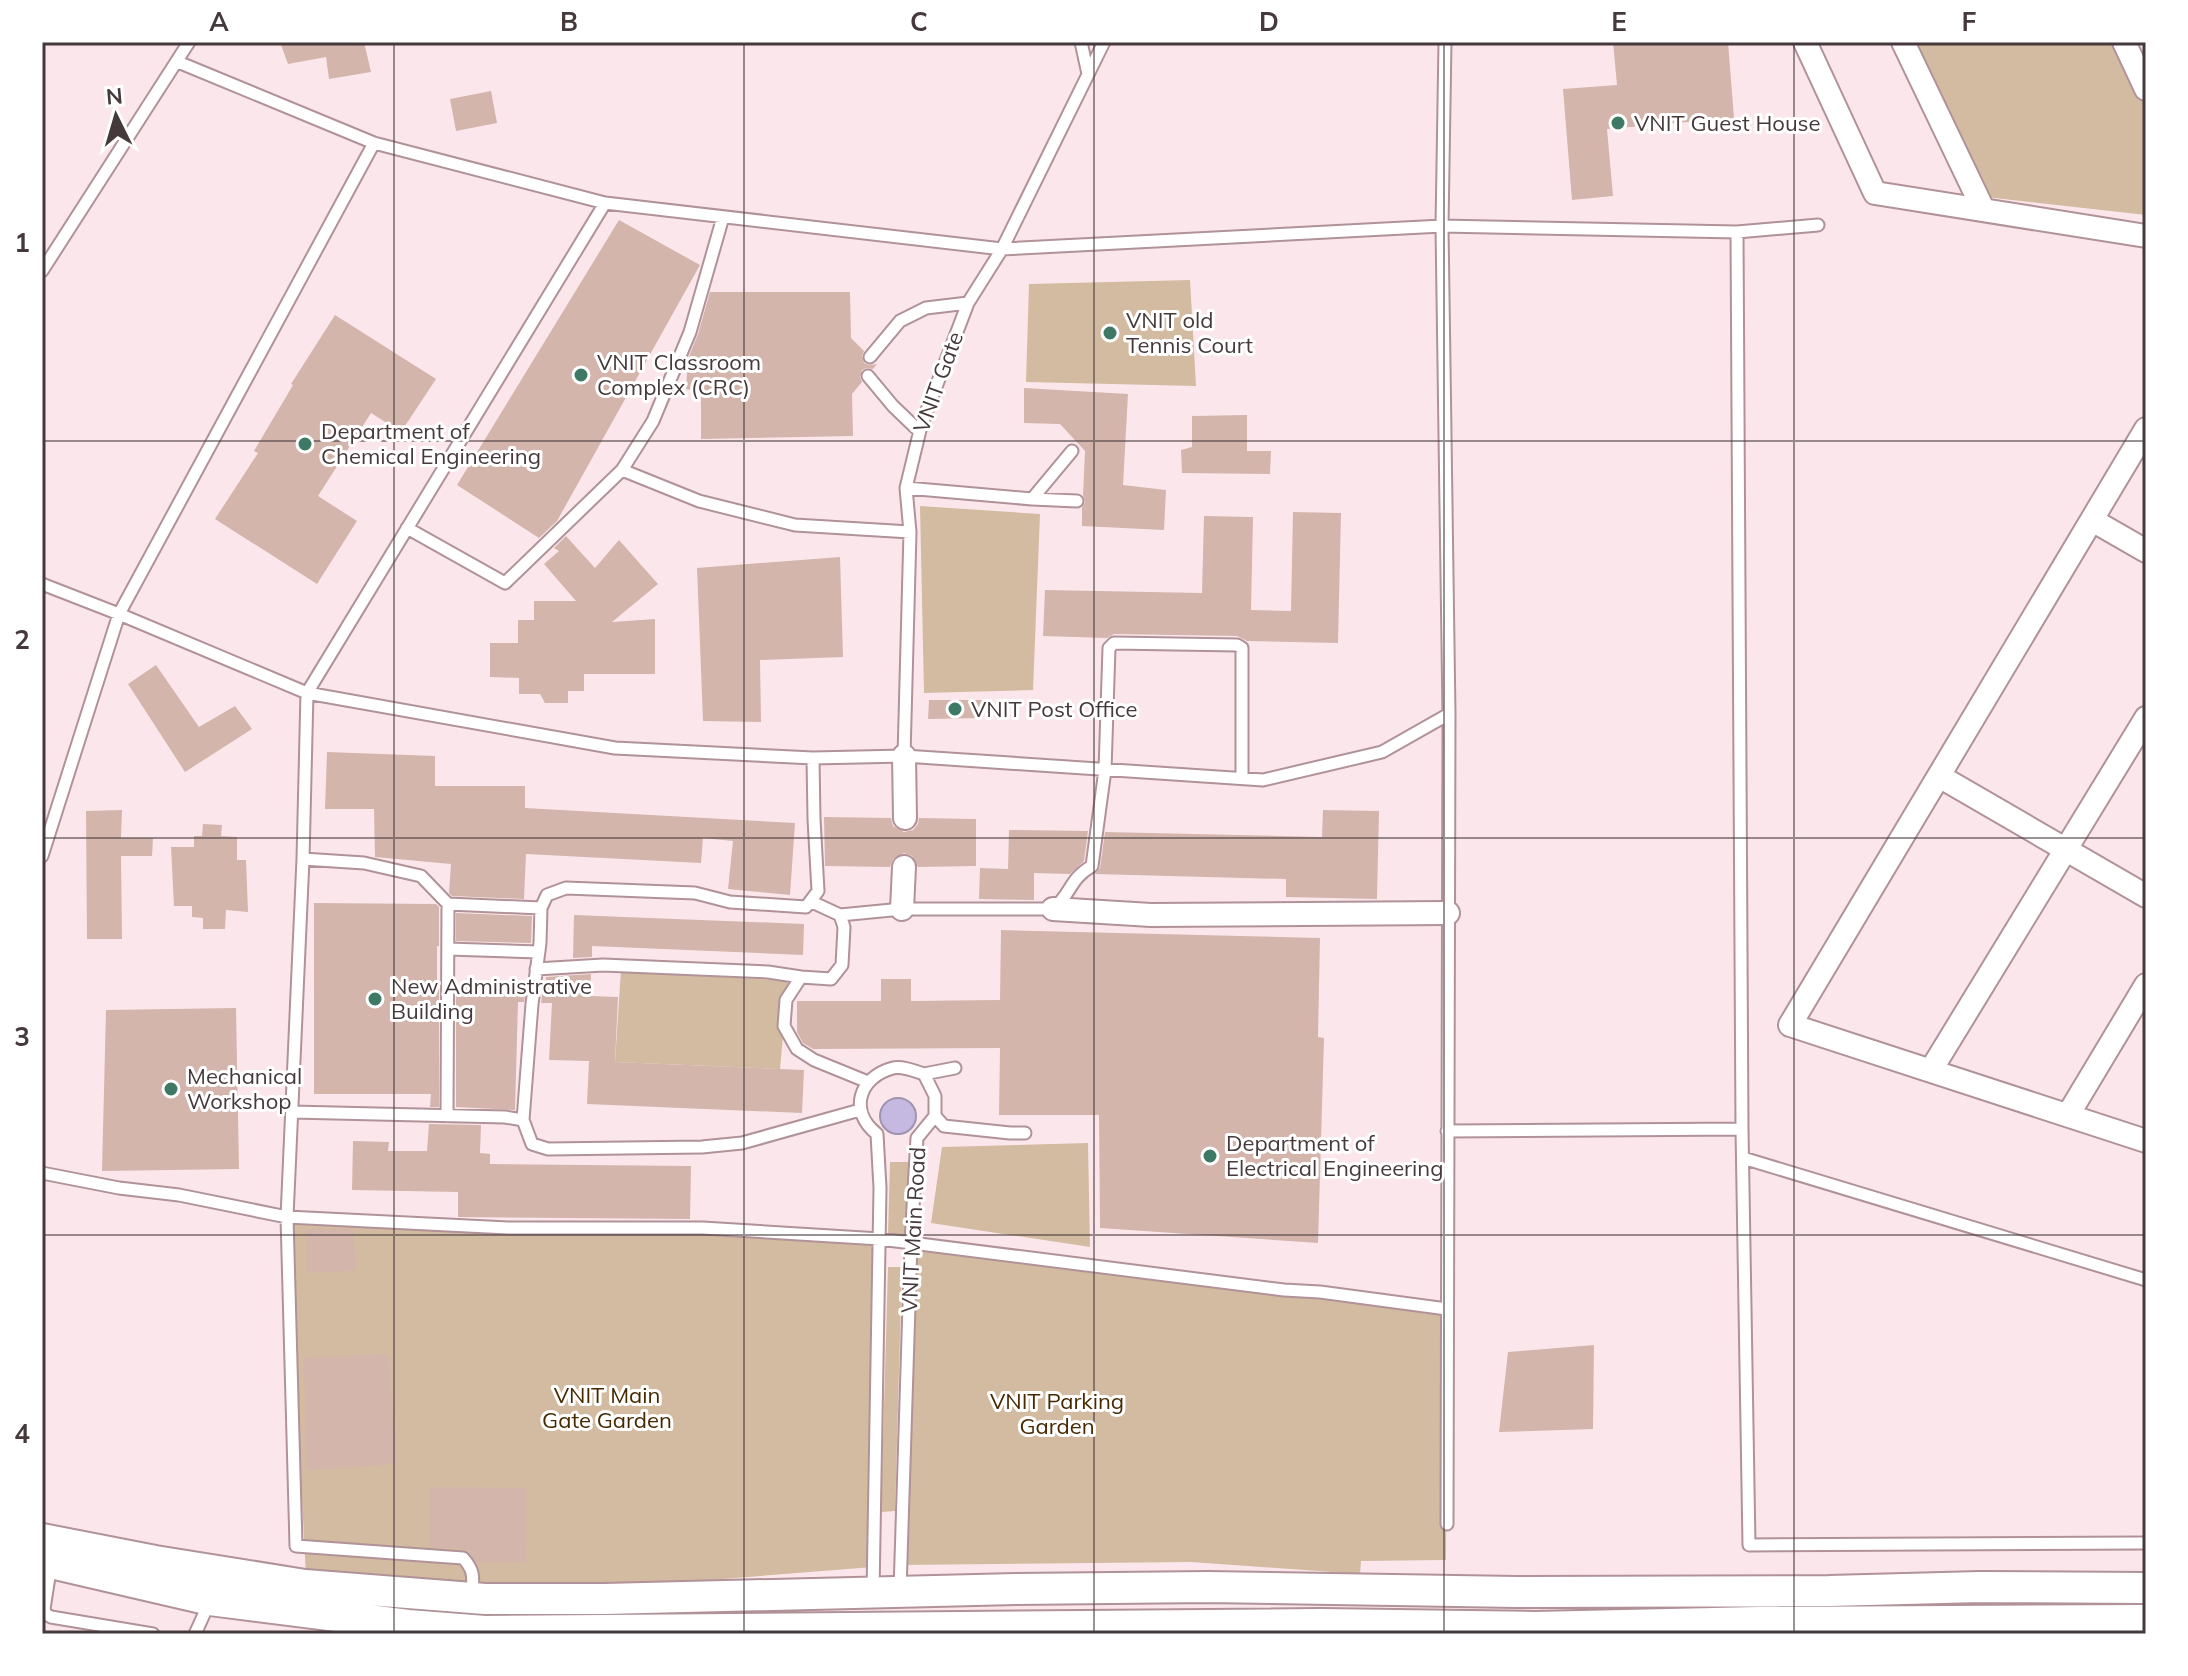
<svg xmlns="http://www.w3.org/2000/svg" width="2188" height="1676" viewBox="0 0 2188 1676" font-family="Mulish,sans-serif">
<rect width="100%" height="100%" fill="#fbe7eb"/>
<!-- green -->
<path fill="#d3bba1" d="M 1912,42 L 2117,42 L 2146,102 L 2146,215 L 1986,197 Z
M 1190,280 L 1196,386 L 1026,382 L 1029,284 Z
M 920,506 L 1040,514 L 1033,690 L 924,693 Z
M 621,970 L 788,981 L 780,1069 L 615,1062 Z
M 1088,1143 L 1090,1247 L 931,1223 L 942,1147 Z
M 890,1162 L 910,1162 L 907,1230 L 905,1238 L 895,1237 L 888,1234 Z
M 287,1217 L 880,1239 L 873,1567 L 608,1588 L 306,1576 Z
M 911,1242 L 1447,1309 L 1446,1560 L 1361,1561 L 1360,1574 L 1191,1562 L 900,1565 Z
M 888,1267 L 902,1267 L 895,1511 L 881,1512 Z"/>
<!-- water -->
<path fill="#c5b9e1" stroke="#9f93b0" stroke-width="2" d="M880 1116a18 18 0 1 1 36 0a18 18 0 1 1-36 0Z"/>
<!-- building -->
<path fill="#d3b5ac" d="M 280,42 L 364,42 L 371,72 L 329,79 L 326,57 L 288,64 Z
M 1613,42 L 1728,42 L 1734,118 L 1607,129 L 1613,196 L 1572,200 L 1563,89 L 1617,85 Z
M 491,91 L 497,123 L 456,131 L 450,99 Z
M 619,220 L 700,265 L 557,521 L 539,538 L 457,485 Z
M 710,292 L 850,292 L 851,338 L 864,351 L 862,356 L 864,363 L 869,365 L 877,364 L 873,369 L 867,368 L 862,370 L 860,377 L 862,382 L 852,394 L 853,436 L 701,439 L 701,392 L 686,389 L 688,359 L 698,334 Z
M 335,315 L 436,379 L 401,432 L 371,413 L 318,496 L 357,521 L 317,584 L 215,519 L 258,453 L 254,451 L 293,385 L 291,384 Z
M 1024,388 L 1128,394 L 1123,485 L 1166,490 L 1164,530 L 1082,526 L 1082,507 L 1085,502 L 1083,495 L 1085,451 L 1060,424 L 1024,423 Z
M 1247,415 L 1247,451 L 1271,451 L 1270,474 L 1182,473 L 1181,450 L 1192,447 L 1192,416 Z
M 1293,512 L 1341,513 L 1338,643 L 1247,641 L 1237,636 L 1114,634 L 1107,638 L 1043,636 L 1045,590 L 1202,593 L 1204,516 L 1253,517 L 1251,610 L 1291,611 Z
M 566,536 L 595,568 L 619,540 L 658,584 L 612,622 L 655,619 L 655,674 L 584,674 L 584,691 L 568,691 L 568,703 L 545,703 L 540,694 L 519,694 L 519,678 L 490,677 L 490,643 L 518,643 L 518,620 L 534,620 L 534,601 L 576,601 L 544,564 L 559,551 L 554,548 Z
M 840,557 L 843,657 L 760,660 L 761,722 L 703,721 L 697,568 Z
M 156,665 L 199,727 L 235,706 L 252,729 L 185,772 L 128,684 Z
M 929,700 L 982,700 L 981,718 L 928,719 Z
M 327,752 L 435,756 L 435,786 L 525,786 L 525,808 L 795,823 L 790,895 L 728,889 L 733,841 L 703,838 L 701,863 L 526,854 L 524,899 L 452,896 L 449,893 L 451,864 L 375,857 L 374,809 L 325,809 Z
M 122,810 L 121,838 L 153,838 L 152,856 L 121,856 L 122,939 L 87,939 L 86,811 Z
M 1323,810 L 1379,811 L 1377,899 L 1286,897 L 1286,879 L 1095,874 L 1100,868 L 1105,832 L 1322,837 Z
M 824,817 L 891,818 L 893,826 L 904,832 L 913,830 L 918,824 L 919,818 L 976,819 L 976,866 L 918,867 L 912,856 L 904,853 L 893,859 L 890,867 L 825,866 Z
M 203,824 L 222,825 L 221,836 L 237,837 L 237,860 L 246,860 L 248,912 L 226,910 L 225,929 L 203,929 L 203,918 L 192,917 L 192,906 L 174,906 L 171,847 L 194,847 L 194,836 L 202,836 Z
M 1009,830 L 1088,831 L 1084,861 L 1070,874 L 1034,873 L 1034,900 L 979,899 L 980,868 L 1008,869 Z
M 314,903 L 436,904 L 439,907 L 439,946 L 437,946 L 437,984 L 439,985 L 439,1107 L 430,1107 L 431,1094 L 314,1094 Z
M 456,913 L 532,916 L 531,943 L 456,941 Z
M 574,915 L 804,924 L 803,955 L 592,946 L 592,957 L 573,958 Z
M 1001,930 L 1320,938 L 1318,1037 L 1324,1038 L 1318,1243 L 1100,1228 L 1099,1115 L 999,1115 L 1000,1048 L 813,1049 L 803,1043 L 797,1032 L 797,1001 L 881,1001 L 881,979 L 911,979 L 911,1001 L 1000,1000 Z
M 591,974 L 590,996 L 618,997 L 615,1062 L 804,1070 L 802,1113 L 587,1104 L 589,1061 L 549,1060 L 552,1003 L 541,1003 L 543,988 L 545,988 L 546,977 Z
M 456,985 L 526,988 L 524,1002 L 518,1002 L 515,1110 L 456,1107 Z
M 236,1008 L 239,1169 L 102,1171 L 106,1010 Z
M 429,1124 L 481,1125 L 480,1153 L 490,1154 L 490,1164 L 691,1166 L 690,1219 L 458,1217 L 458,1192 L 352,1190 L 353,1141 L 389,1142 L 388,1151 L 427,1151 Z
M 307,1229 L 353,1229 L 356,1270 L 307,1273 Z
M 1594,1345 L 1593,1429 L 1499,1432 L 1508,1352 Z
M 388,1354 L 397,1464 L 307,1470 L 304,1358 Z
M 430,1487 L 526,1488 L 525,1562 L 476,1562 L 466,1550 L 429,1547 Z"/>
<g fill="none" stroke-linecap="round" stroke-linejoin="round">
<!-- lane casing -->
<g stroke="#b09298" stroke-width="15">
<path id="lane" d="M 1081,42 L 1088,74
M 1445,42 L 1442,226 L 1449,714 L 1447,1524
M 178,62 L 374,143 L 605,203 L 1002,249 L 1442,226 L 1737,232 L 1818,225
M 1737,232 L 1742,1129 L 1749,1545 L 2144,1543
M 42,271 L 189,42
M 870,357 L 900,321 L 926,308 L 968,303
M 868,376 L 893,406 L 919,431
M 622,470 L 699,501 L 795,525 L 910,532
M 906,488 L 1032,499 L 1072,451
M 1032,499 L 1077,501
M 407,528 L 505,583 L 622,470 L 653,421 L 690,332 L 723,217
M 42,584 L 119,614 L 307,693 L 615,748 L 813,758 L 904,756 L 1263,780 L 1382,752 L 1449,714
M 904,756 L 910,532 L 906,488 L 921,426 L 968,303 L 1002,249 L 1104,42
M 42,856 L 119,614 L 374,143
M 303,859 L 364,863 L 421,876 L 448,904 L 447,1116
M 812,902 L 840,915 L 844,927 L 842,965 L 831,979 L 801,977 L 786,1000 L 784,1026 L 797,1049 L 814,1060 L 868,1082
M 448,904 L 541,908
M 840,915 L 902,909 L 1053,909 C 1071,895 1069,879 1092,866 L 1105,770 L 1109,648 L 1114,643 L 1237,645 L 1242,648 L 1242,778
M 448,949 L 538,952
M 536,969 L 603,965 L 768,972 L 801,977
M 924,1074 L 955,1068
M 292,1112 L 505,1117 L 523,1120 L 532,1144 L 548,1149 L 702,1147 L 742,1143 L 860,1110
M 935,1116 L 944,1126 L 1010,1133 L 1025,1133
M 523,1120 L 532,1004 L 540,943 L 541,908 L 547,895 L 566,888 L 695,893 L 730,902 L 806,907 L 818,891 L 814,819 L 813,758
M 1447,1131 L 1742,1129
M 1743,1158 L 2146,1280
M 42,1173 L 119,1188 L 179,1195 L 287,1217 L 508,1228 L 703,1228 L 880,1239 L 1284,1290 L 1320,1292 L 1447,1309
M 51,1564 L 44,1609 L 46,1614 L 51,1617 L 153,1634
M 873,1593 L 880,1188 L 877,1134 C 848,1111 859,1077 893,1068 C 902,1066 915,1071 924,1074 L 935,1096 L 935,1116 L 917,1138 L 911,1242 L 900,1591
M 472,1595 C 473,1578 475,1571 463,1558 L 296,1546 L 287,1217 L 303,859 L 307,693 L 605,203
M 195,1634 L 210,1601"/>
</g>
<!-- street casing -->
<g stroke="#b09298" stroke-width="26">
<path id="street" d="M 1805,42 L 1875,193 L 2146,236
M 1903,42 L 1983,209
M 2124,42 L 2146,89
M 2146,429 L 1790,1025 L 2146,1141
M 2092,520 L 2146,551
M 904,756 L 905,818
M 1939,776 L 2146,896
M 902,909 L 904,867
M 1053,909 L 1151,915 L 1448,913
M 1931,1070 L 2146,718
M 2068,1115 L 2146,985"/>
</g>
<!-- secondary casing -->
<g stroke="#b09298" stroke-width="34">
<path id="secondary" d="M 42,1539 L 155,1561 L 305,1585 L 485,1599 L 604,1599 L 1016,1589 L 1208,1587 L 1517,1592 L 1829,1591 L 1980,1587 L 2146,1588
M 42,1561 L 210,1600 L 408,1625 L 485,1631 L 1321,1624 L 1535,1627 L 1759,1622 L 2146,1620"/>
</g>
<!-- lane -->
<use href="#lane" stroke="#fff" stroke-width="11"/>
<!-- street -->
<use href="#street" stroke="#fff" stroke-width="22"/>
<!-- secondary -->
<use href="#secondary" stroke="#fff" stroke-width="30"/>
</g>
<!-- grid -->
<path fill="none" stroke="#46393c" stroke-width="2" stroke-opacity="0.55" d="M 394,42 L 394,1634M 744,42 L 744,1634M 1094,42 L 1094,1634M 1444,42 L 1444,1634M 1794,42 L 1794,1634M 42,441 L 2146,441M 42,838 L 2146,838M 42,1235 L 2146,1235"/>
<!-- markers -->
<g fill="#3d7965" stroke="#fff" stroke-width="3">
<circle cx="1618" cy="123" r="8"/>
<circle cx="1110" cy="333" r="8"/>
<circle cx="581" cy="375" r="8"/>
<circle cx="305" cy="444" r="8"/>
<circle cx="955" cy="709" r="8"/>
<circle cx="375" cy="999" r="8"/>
<circle cx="171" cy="1089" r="8"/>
<circle cx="1210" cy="1156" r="8"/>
</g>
<g text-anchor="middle" stroke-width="6" stroke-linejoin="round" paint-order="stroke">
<!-- poi labels -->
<g font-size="22" fill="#46393c" stroke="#fff" text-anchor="start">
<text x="1634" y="131">VNIT Guest House</text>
<text x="1126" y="328">VNIT old<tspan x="1126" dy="25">Tennis Court</tspan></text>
<text x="597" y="370">VNIT Classroom<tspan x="597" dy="25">Complex (CRC)</tspan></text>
<text x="321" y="439">Department of<tspan x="321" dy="25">Chemical Engineering</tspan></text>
<text x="971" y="717">VNIT Post Office</text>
<text x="391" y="994">New Administrative<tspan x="391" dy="25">Building</tspan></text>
<text x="187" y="1084">Mechanical<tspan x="187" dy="25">Workshop</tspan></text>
<text x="1226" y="1151">Department of<tspan x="1226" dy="25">Electrical Engineering</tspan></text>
</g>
<!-- street labels -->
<g font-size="22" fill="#46393c" stroke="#fff">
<text transform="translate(938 382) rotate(-70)" y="8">VNIT Gate</text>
<text transform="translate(913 1230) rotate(-87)" y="8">VNIT Main Road</text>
</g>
<!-- park labels -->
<g font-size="22" fill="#462900" stroke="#fff">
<text x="607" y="1403">VNIT Main<tspan x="607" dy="25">Gate Garden</tspan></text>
<text x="1057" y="1409">VNIT Parking<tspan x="1057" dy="25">Garden</tspan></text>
</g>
</g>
<!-- border -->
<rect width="2188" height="1676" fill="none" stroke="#ffffff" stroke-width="88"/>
<!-- north arrow -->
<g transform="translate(116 116) rotate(355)" stroke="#ffffff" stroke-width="6" paint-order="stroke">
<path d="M0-6L14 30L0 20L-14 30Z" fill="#46393c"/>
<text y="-12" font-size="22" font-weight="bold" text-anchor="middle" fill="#46393c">N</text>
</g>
<rect x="44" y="44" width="2100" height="1588" fill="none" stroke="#46393c" stroke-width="3"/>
<g font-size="26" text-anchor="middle" font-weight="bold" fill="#46393c">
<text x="219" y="31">A</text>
<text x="569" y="31">B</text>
<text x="919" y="31">C</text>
<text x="1269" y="31">D</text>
<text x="1619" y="31">E</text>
<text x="1969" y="31">F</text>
<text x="22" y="252">1</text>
<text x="22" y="649">2</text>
<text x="22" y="1046">3</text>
<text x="22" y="1443">4</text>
</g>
</svg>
